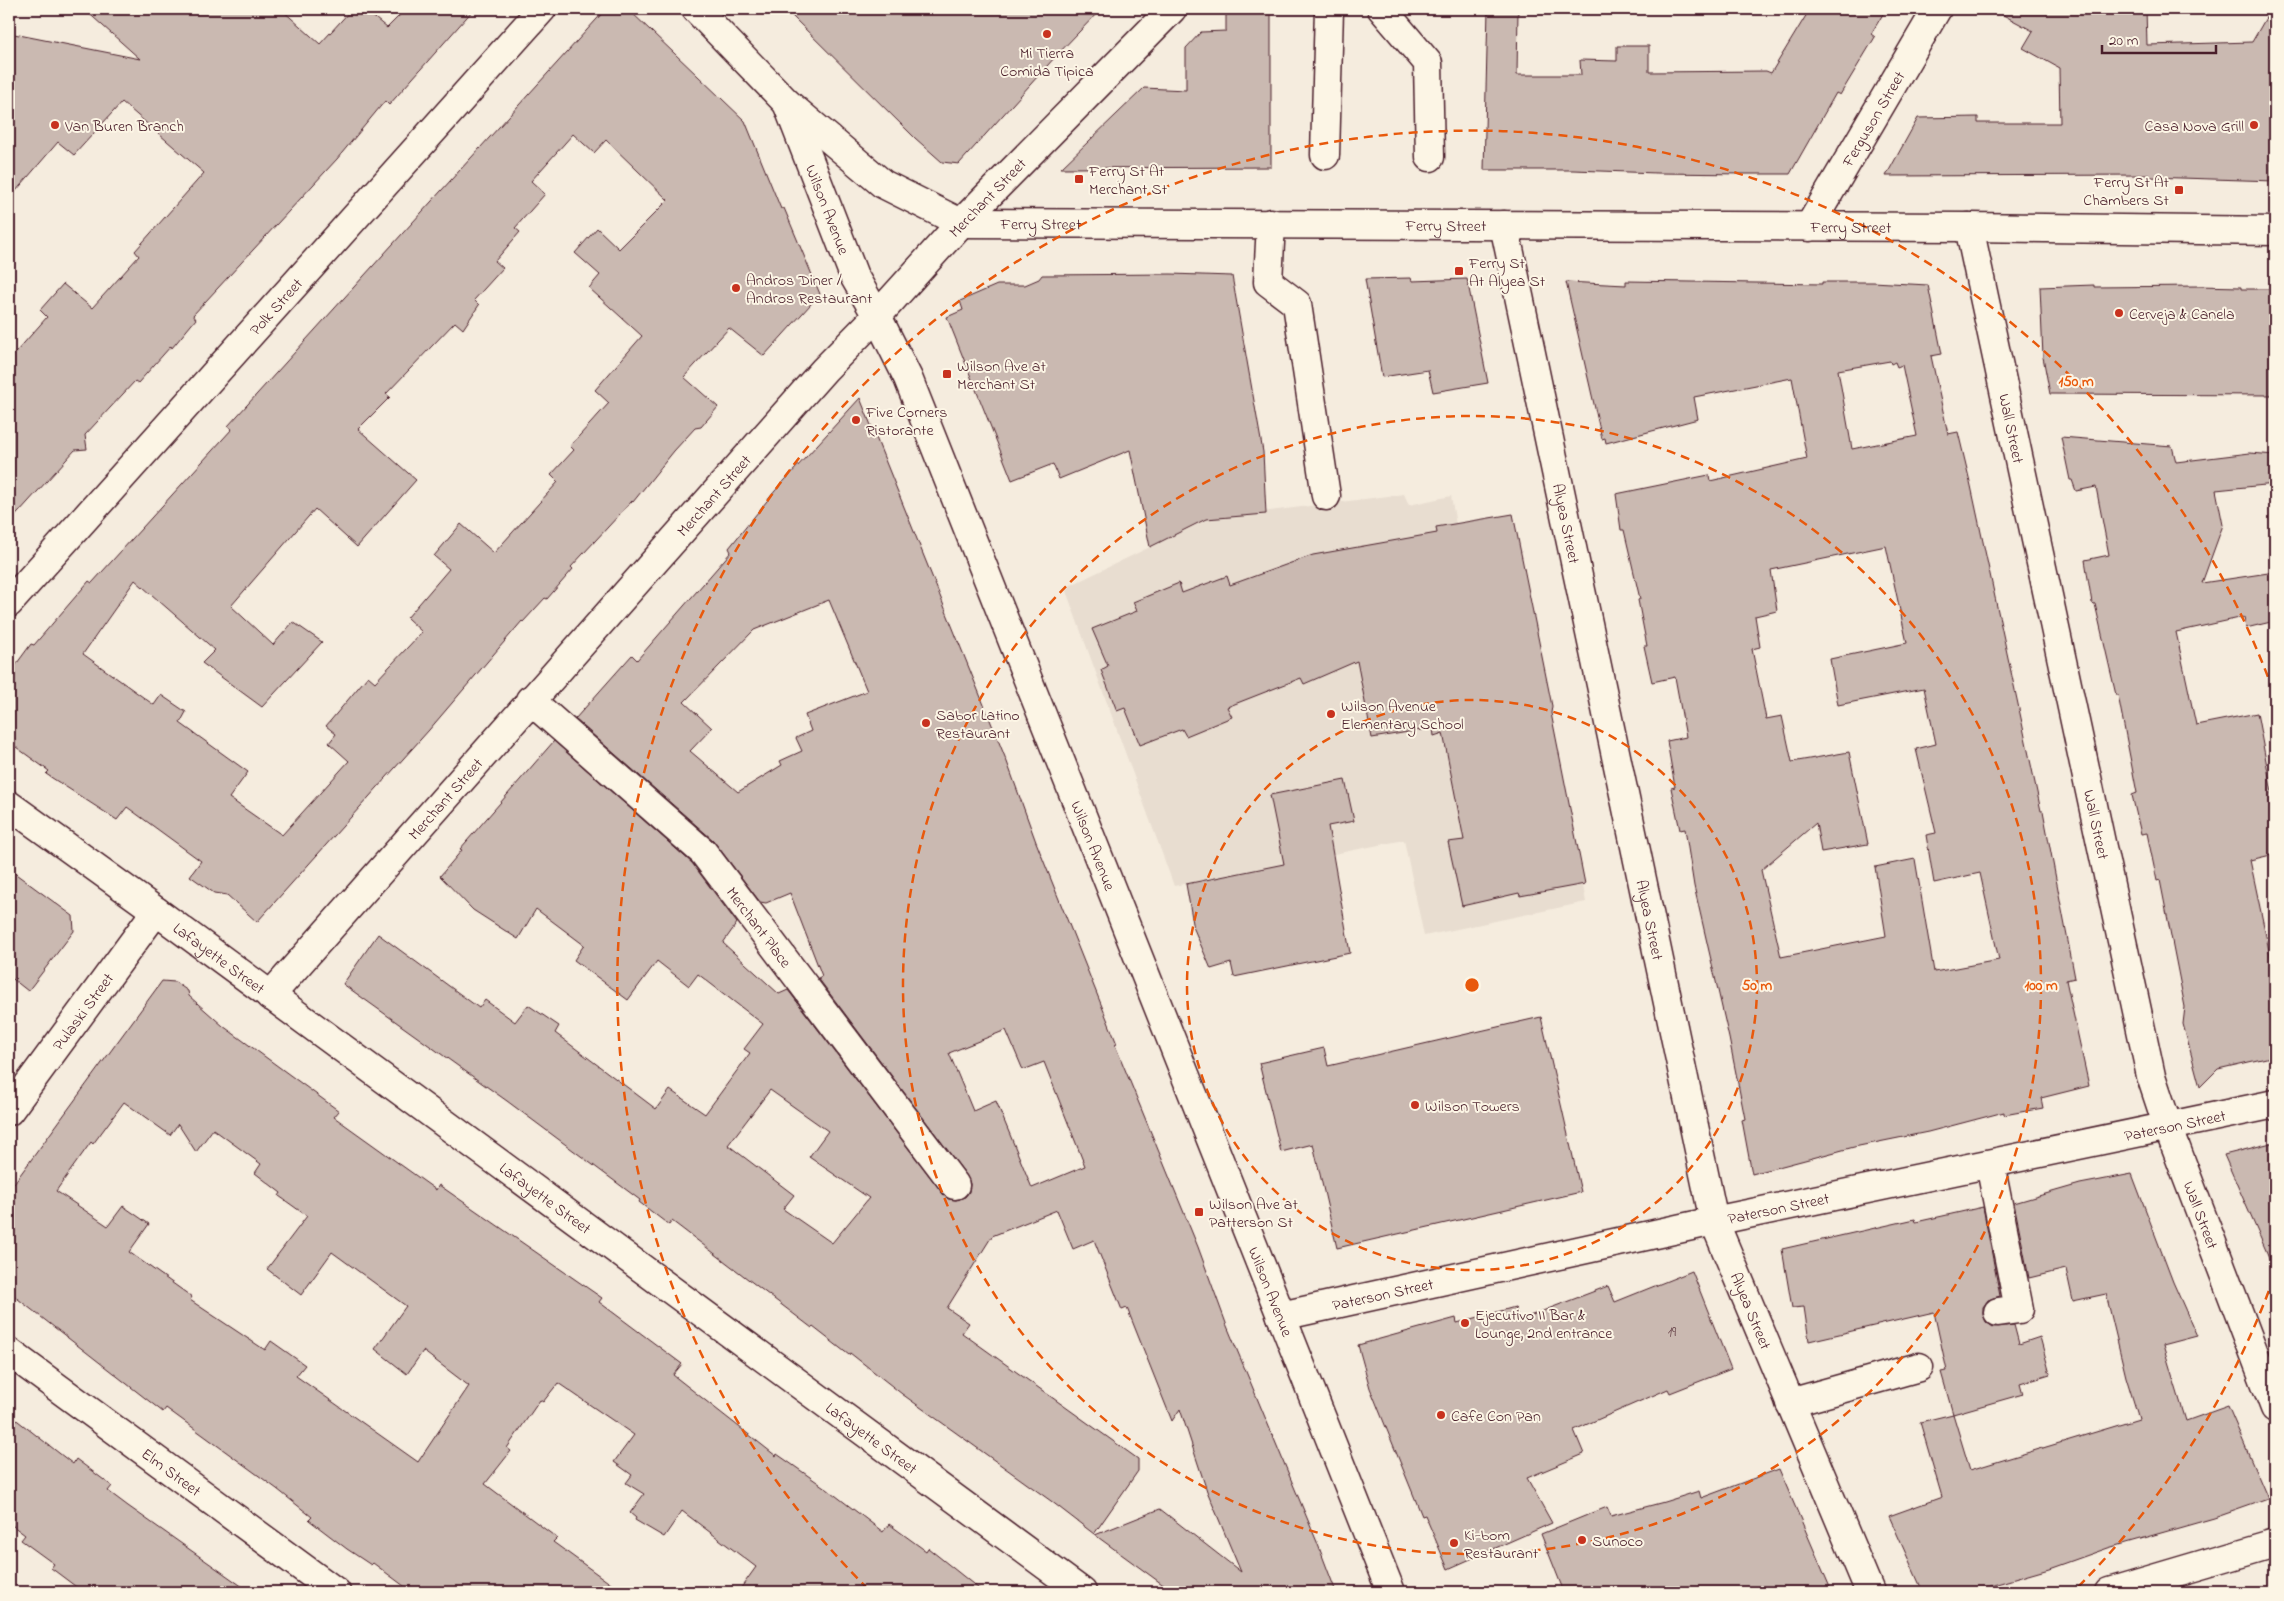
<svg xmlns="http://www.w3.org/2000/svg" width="2284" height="1601" viewBox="0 0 2284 1601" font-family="'Indie Flower',sans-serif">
<rect width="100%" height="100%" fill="#f5ecde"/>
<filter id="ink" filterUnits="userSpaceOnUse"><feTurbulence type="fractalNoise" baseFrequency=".02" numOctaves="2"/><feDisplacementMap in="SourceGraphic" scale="10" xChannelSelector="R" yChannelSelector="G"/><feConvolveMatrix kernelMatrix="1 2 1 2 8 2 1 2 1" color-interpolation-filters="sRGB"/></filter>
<g filter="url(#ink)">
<!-- built -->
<path fill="#e8ddd0" d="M 1404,494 L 1409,505 L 1451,496 L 1456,524 L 1513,514 L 1586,902 L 1424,936 L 1404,840 L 1174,886 L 1065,588 L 1208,519 Z"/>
<!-- building -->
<path fill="#cab9b1" stroke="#4a1f2b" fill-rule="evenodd" d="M 84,9 L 281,9 L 320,44 L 352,9 L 364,9 L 387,28 L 406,9 L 474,9 L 389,105 L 385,101 L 337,159 L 193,315 L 196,319 L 172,348 L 171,346 L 138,383 L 135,381 L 85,435 L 87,449 L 75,450 L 9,523 L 9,360 L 47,317 L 40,310 L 63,284 L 92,308 L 139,256 L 135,251 L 204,173 L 122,102 L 74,155 L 58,142 L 9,199 L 9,33 L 140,59 Z
M 606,9 L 628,9 L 745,121 L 781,209 L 784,208 L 820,294 L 764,356 L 729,328 L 684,377 L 718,407 L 701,427 L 695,428 L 674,451 L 633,502 L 632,501 L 571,567 L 573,569 L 547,599 L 545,598 L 523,622 L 522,621 L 429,730 L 257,922 L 227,895 L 214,893 L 190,876 L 201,861 L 127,807 L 117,820 L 46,774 L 49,771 L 9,742 L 9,674 L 31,644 L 34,645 L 89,581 L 92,583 L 232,429 L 228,426 ZM 573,134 L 594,153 L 606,140 L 668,200 L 619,249 L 597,228 L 575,253 L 600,275 L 589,288 L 642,336 L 595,390 L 609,403 L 570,446 L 574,450 L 551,475 L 558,482 L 494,553 L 461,524 L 434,556 L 449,569 L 407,618 L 422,632 L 375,682 L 368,676 L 326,726 L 336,734 L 329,743 L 349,761 L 282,835 L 229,798 L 248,772 L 180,723 L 186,712 L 161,695 L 154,705 L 83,654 L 135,580 L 215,650 L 202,663 L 262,707 L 322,642 L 293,622 L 273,645 L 231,606 L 315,509 L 357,547 L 416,480 L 358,429 L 390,397 L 386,394 L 455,322 L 463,329 L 479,305 L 474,300 L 503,268 L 495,261 L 520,232 L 515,228 L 545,194 L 531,181 Z
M 785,9 L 1101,9 L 1056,56 L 959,164 L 942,162 L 915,138 Z
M 1226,9 L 1271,9 L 1271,167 L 1061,168 L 1144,88 L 1186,90 L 1186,48 L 1201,32 L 1226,31 Z
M 1488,9 L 1518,9 L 1517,75 L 1581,75 L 1580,60 L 1617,61 L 1617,46 L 1649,46 L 1649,72 L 1766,71 L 1771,73 L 1810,9 L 1886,9 L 1871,34 L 1875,37 L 1840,95 L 1836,93 L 1790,174 L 1746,174 L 1657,173 L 1573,170 L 1484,170 Z
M 1992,9 L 2146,9 L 2147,45 L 2252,42 L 2271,9 L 2275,9 L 2275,181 L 2149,177 L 2149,175 L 1886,176 L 1918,118 L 1978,117 L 1978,123 L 2060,123 L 2059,68 L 2023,48 L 2033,31 Z
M 1171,274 L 1232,276 L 1263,452 L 1266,514 L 1206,519 L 1150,547 L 1130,450 L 1059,479 L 1053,464 L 1012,480 L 947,317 L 963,310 L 960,301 L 997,285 L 1025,285 L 1039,279 L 1042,275 Z
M 1411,278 L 1412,281 L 1467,279 L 1488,383 L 1433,392 L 1428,370 L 1382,377 L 1365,279 Z
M 1626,281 L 1822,284 L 1822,282 L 1873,282 L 1928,285 L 1942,354 L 1931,356 L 1948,434 L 1958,432 L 1971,486 L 2041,811 L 2043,811 L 2075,978 L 2066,980 L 2089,1086 L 2041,1098 L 2043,1108 L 2004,1115 L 2004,1112 L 1928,1132 L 1854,1147 L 1752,1174 L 1742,1120 L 1745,1119 L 1729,1038 L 1694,886 L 1685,829 L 1680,830 L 1671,788 L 1675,787 L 1667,741 L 1686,737 L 1675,677 L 1652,682 L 1644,646 L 1647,646 L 1638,600 L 1640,599 L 1624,530 L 1621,530 L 1616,494 L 1709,475 L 1710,481 L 1807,459 L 1792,378 L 1694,397 L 1698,419 L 1606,443 L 1605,438 L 1602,439 L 1566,282 L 1626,285 ZM 1890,361 L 1891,364 L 1895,362 L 1897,367 L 1902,365 L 1917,436 L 1852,449 L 1838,370 ZM 1886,546 L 1907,643 L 1830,659 L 1838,705 L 1924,688 L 1936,744 L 1916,749 L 1936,833 L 1926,835 L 1934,883 L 1980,873 L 1999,960 L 1934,972 L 1915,859 L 1875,867 L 1886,936 L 1781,957 L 1761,870 L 1816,823 L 1821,852 L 1868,844 L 1849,752 L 1792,762 L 1782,716 L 1766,719 L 1752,649 L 1760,647 L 1755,616 L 1777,611 L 1771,570 Z
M 2094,285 L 2094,287 L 2198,286 L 2241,287 L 2241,289 L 2275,289 L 2275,395 L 2050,394 L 2043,357 L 2040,287 Z
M 860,398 L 1007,762 L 1036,842 L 1117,1044 L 1115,1045 L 1198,1247 L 1227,1326 L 1317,1542 L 1336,1592 L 1173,1592 L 1095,1535 L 1160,1509 L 1241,1572 L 1207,1491 L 1180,1409 L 1172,1421 L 1127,1308 L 1122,1310 L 1094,1240 L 1073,1249 L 1057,1210 L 992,1236 L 947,1308 L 969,1323 L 962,1333 L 1138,1459 L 1138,1471 L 1094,1534 L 1051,1501 L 902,1394 L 850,1353 L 849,1355 L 813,1327 L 812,1328 L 672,1221 L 669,1225 L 639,1202 L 640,1200 L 507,1101 L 343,984 L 378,934 L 479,1008 L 485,1000 L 515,1022 L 528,1005 L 559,1026 L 555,1033 L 656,1109 L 670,1090 L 705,1114 L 750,1053 L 744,1049 L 763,1024 L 698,974 L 689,986 L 657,961 L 628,1000 L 574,960 L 584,945 L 536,909 L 518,939 L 473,910 L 440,876 L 462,850 L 460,849 L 554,741 L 692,863 L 737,923 L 723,943 L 779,994 L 788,990 L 943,1194 L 948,1199 L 956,1200 L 965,1197 L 969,1192 L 970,1184 L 967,1176 L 818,978 L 822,976 L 790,893 L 766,903 L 760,902 L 713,840 L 575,719 L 632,655 L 637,660 L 731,552 L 729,548 L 775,491 ZM 829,600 L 867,691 L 805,715 L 811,731 L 796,738 L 802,751 L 780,761 L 782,765 L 738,792 L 690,751 L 712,728 L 684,702 L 754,630 ZM 1006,1030 L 1023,1070 L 1044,1062 L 1085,1166 L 1032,1188 L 996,1101 L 973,1111 L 949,1053 ZM 770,1090 L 828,1131 L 809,1157 L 869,1198 L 832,1243 L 783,1209 L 794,1195 L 728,1145 Z
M 2061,437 L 2172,446 L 2176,462 L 2250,453 L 2275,455 L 2275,484 L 2216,490 L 2223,525 L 2202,583 L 2275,572 L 2275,621 L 2246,628 L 2244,617 L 2176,632 L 2196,725 L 2257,713 L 2275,809 L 2275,854 L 2250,860 L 2275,979 L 2275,1056 L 2218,1069 L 2200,1087 L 2183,1024 L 2185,1007 L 2160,880 L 2157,881 L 2147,833 L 2141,834 L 2132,795 L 2137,793 L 2118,695 L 2116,695 L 2095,604 L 2092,603 L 2085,560 L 2109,555 L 2096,487 L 2076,491 L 2072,480 L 2070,480 Z
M 1513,514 L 1552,706 L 1551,713 L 1585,884 L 1520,896 L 1519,893 L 1462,906 L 1448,842 L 1464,840 L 1443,733 L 1434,736 L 1433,728 L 1372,738 L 1357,661 L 1304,684 L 1301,678 L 1227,707 L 1232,717 L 1186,736 L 1182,729 L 1140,745 L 1125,708 L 1117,711 L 1101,670 L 1108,666 L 1092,629 L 1137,611 L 1133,602 L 1179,583 L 1182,593 L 1227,576 L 1230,585 L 1313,555 L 1437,533 L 1436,527 Z
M 1345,780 L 1354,821 L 1328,826 L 1350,953 L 1234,977 L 1231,963 L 1211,969 L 1194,929 L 1186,884 L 1284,864 L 1270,795 Z
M 9,869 L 73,916 L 74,931 L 28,991 L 9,976 Z
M 162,981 L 175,982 L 188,991 L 189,996 L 223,1026 L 339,1111 L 334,1117 L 436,1190 L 439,1185 L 602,1298 L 599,1302 L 682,1364 L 673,1375 L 776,1456 L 777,1454 L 827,1489 L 883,1532 L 889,1524 L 926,1551 L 928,1548 L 983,1592 L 738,1592 L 756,1567 L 682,1511 L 664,1537 L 635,1520 L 636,1518 L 630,1513 L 644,1494 L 626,1483 L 632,1475 L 614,1462 L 634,1435 L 558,1383 L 543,1402 L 540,1400 L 507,1448 L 511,1451 L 485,1484 L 557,1538 L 553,1542 L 622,1592 L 412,1592 L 373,1563 L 371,1565 L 347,1549 L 309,1520 L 312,1517 L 277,1489 L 166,1408 L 163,1412 L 9,1292 L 9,1190 ZM 124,1102 L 170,1135 L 178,1124 L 196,1152 L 213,1129 L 261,1164 L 255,1173 L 281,1193 L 279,1196 L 307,1216 L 267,1269 L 301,1295 L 332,1252 L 406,1306 L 375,1349 L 407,1374 L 423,1351 L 469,1386 L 418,1462 L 296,1376 L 305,1365 L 271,1341 L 265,1350 L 190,1300 L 192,1297 L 129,1252 L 149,1224 L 123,1206 L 108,1226 L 56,1191 L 91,1142 L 93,1144 Z
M 1541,1017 L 1581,1192 L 1337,1248 L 1313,1144 L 1281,1152 L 1259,1063 L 1324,1048 L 1328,1066 Z
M 2275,1142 L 2275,1271 L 2224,1155 Z
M 2132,1174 L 2173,1282 L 2197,1336 L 2163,1345 L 2186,1421 L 2228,1406 L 2268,1499 L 2214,1518 L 2108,1548 L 2049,1569 L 1969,1592 L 1923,1592 L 1889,1516 L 1942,1497 L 1920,1422 L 1953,1414 L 1970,1470 L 2139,1419 L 2126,1377 L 2106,1294 L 2073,1301 L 2066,1269 L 2029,1278 L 2014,1203 L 2080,1184 Z
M 1983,1207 L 2000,1296 L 1988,1300 L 1983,1307 L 1983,1315 L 1986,1322 L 1993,1327 L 2014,1325 L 2019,1344 L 2040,1337 L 2050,1374 L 2020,1383 L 2023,1394 L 1953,1414 L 1941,1372 L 1947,1371 L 1934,1312 L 1809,1341 L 1804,1307 L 1792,1308 L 1782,1249 L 1915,1219 L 1916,1222 Z
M 1692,1271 L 1731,1369 L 1670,1393 L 1668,1389 L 1574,1430 L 1584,1454 L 1527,1478 L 1552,1523 L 1448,1569 L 1425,1515 L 1422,1516 L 1370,1388 L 1358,1345 L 1456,1318 L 1457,1323 L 1515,1307 L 1519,1320 L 1608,1286 L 1615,1302 Z
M 9,1414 L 73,1464 L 76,1459 L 112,1486 L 108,1491 L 128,1506 L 250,1592 L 83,1592 L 51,1568 L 54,1564 L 21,1540 L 25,1535 L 9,1523 Z
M 1779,1469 L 1832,1592 L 1564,1592 L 1541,1534 L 1607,1507 L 1611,1516 L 1664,1502 L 1699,1491 L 1701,1498 Z"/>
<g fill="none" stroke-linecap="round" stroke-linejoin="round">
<!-- minor casing -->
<g stroke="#4a1f2b" stroke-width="31">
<g id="minor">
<path d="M 1382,9 L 1428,63 L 1430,157"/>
<path d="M 1325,155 L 1329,9"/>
<path id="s1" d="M 961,223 L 1969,227 L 2275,231"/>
<path d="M 961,223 L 1172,9"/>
<path d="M 1271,223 L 1268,282 L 1297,304 L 1326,496"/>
<path id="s2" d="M 1504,225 L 1714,1221 L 1870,1592"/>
<path id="s3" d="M 1809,227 L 1937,9"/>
<path id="s4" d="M 1969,227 L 2151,1076 L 2168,1127 L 2275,1408"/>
<path id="s5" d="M 9,603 L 542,9"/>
<path id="s6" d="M 530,700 L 703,852 L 955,1185"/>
<path id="s7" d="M 9,805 L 156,911 L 1082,1592"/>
<path id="s8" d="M 270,996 L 824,370 L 877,316"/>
<path id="s9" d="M 9,1111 L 156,911"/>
<path d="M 1990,1164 L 2019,1309 L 1998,1312"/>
<path id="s10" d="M 1281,1316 L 1714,1221 L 2275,1104"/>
<path id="s11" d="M 9,1352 L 336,1592"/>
<path d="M 1790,1403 L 1919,1367"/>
<path d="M 2109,1592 L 2275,1543"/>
</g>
</g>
<!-- major casing -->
<g stroke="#4a1f2b" stroke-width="31">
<g id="major">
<path d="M 696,9 L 787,103 L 883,184 L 961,223 L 877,316"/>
<path id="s12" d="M 787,103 L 854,276 L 877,316 L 908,378 L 1391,1592"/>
</g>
</g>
<!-- minor -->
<use href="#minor" stroke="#fcf5e5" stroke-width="28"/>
<!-- major -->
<use href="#major" stroke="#fcf5e5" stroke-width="28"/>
</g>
</g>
<!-- distance rings -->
<g fill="none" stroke="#e8590c" stroke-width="2.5" stroke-dasharray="9 6">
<circle cx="1472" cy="985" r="285"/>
<circle cx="1472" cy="985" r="569"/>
<path d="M2274 1277A854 854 0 0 1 2076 1589M868 1589A854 854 0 1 1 2274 693"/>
</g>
<!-- markers -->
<g fill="#c8321e" stroke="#fcf5e5" stroke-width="2">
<circle cx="1047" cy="34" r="5"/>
<circle cx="55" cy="125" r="5"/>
<circle cx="2254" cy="125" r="5"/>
<rect x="1074" y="174" width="10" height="10" rx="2.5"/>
<rect x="2174" y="185" width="10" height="10" rx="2.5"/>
<rect x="1454" y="266" width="10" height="10" rx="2.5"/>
<circle cx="736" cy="288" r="5"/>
<circle cx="2119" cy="313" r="5"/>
<rect x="942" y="369" width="10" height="10" rx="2.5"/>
<circle cx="856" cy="420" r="5"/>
<circle cx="1331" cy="714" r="5"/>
<circle cx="926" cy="723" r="5"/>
<circle cx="1415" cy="1105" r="5"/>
<rect x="1194" y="1207" width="10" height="10" rx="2.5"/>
<circle cx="1465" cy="1323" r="5"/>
<circle cx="1441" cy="1415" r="5"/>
<circle cx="1582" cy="1540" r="5"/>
<circle cx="1454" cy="1543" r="5"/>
</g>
<g text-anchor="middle" stroke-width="4" stroke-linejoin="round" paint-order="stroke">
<!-- number labels -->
<g font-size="14" fill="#6a464c">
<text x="1672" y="1336">19</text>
</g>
<!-- poi labels -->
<g font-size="16" fill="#4a1f2b" stroke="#fcf5e5" text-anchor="start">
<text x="1047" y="58" text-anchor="middle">Mi Tierra<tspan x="1047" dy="18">Comida Tipica</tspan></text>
<text x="65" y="131">Van Buren Branch</text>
<text x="2244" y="131" text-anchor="end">Casa Nova Grill</text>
<text x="1089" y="176">Ferry St At<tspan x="1089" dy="18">Merchant St</tspan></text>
<text x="2169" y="187" text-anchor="end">Ferry St At<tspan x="2169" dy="18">Chambers St</tspan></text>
<text x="1469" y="268">Ferry St<tspan x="1469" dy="18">At Alyea St</tspan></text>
<text x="746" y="285">Andros Diner /<tspan x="746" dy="18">Andros Restaurant</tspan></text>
<text x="2129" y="319">Cerveja &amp; Canela</text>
<text x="957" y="371">Wilson Ave at<tspan x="957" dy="18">Merchant St</tspan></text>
<text x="866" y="417">Five Corners<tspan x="866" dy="18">Ristorante</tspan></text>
<text x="1341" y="711">Wilson Avenue<tspan x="1341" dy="18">Elementary School</tspan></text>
<text x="936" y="720">Sabor Latino<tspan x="936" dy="18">Restaurant</tspan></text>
<text x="1425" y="1111">Wilson Towers</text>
<text x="1209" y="1209">Wilson Ave at<tspan x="1209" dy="18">Patterson St</tspan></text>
<text x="1475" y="1320">Ejecutivo II Bar &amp;<tspan x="1475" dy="18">Lounge, 2nd entrance</tspan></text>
<text x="1451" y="1421">Cafe Con Pan</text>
<text x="1464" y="1540">Ki-bom<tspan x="1464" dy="18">Restaurant</tspan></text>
<text x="1592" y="1546">Sunoco</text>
</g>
<!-- street labels -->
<g font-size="16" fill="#4a1f2b" stroke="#fcf5e5">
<text dy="6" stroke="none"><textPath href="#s3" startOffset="126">Ferguson Street</textPath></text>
<text transform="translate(987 197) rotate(-46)" y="6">Merchant Street</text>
<text dy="6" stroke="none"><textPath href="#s12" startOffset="114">Wilson Avenue</textPath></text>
<text dy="6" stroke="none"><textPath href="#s1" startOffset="80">Ferry Street</textPath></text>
<text dy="6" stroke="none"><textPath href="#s1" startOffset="485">Ferry Street</textPath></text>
<text dy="6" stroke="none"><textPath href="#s1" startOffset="890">Ferry Street</textPath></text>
<text dy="6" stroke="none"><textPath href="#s5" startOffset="399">Polk Street</textPath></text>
<text dy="6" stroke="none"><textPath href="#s4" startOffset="206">Wall Street</textPath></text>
<text dy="6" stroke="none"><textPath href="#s8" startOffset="669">Merchant Street</textPath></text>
<text dy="6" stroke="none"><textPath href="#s2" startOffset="305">Alyea Street</textPath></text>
<text dy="6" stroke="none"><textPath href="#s8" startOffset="264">Merchant Street</textPath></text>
<text dy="6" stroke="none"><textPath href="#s4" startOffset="611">Wall Street</textPath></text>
<text dy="6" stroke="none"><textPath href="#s12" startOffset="804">Wilson Avenue</textPath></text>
<text dy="6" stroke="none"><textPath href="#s2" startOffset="710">Alyea Street</textPath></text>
<text dy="6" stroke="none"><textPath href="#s6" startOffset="324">Merchant Place</textPath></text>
<text dy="6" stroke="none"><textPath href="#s7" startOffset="260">Lafayette Street</textPath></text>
<text dy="6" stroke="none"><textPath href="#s9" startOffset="124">Pulaski Street</textPath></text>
<text dy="6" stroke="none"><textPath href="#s10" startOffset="914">Paterson Street</textPath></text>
<text dy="6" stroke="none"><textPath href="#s7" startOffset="665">Lafayette Street</textPath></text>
<text dy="6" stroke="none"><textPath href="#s10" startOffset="509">Paterson Street</textPath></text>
<text dy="6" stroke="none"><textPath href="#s4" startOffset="1016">Wall Street</textPath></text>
<text dy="6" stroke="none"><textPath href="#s12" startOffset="1284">Wilson Avenue</textPath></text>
<text dy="6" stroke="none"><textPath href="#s10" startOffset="104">Paterson Street</textPath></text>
<text dy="6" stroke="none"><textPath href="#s2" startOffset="1115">Alyea Street</textPath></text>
<text dy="6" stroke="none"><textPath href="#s7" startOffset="1070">Lafayette Street</textPath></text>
<text dy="6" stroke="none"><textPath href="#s11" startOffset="202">Elm Street</textPath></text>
</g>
</g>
<circle cx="1472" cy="985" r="8" fill="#e8590c" stroke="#fcf5e5" stroke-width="2.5"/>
<g font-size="15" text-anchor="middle" font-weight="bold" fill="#e8590c" stroke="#fcf5e5" stroke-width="4" stroke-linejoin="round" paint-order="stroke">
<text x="2076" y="386">150 m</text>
<text x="1757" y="990">50 m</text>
<text x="2041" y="990">100 m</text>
</g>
<!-- margin -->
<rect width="2284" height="1601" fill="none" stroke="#fcf5e5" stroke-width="30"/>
<rect x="15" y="15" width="2254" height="1571" fill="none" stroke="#4a1f2b" stroke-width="2" filter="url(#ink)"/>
<!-- scale -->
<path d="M2102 45v8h114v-8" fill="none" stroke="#4a1f2b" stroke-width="2.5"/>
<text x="2109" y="45" font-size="15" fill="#4a1f2b" stroke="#fcf5e5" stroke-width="4" paint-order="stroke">20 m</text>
</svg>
